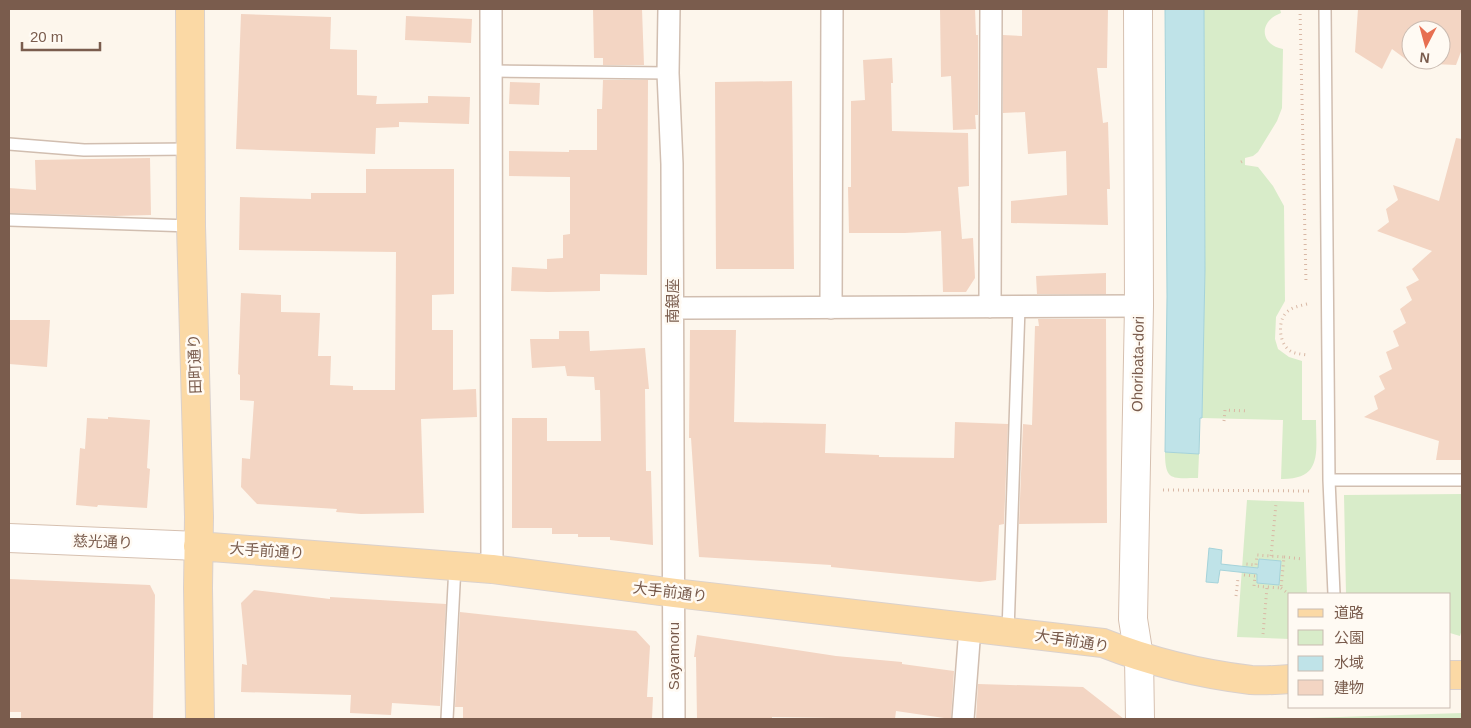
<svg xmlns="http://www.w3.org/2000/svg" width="1471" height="728" viewBox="0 0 1471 728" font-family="Helvetica,'Noto Sans JP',sans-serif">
<rect width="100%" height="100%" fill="#fdf6ec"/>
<!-- green -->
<path fill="#d8ecc9" d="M 1204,9 L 1280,9 L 1281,13 C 1259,21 1259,44 1283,49 L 1282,108 L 1277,121 L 1258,152 L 1253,156 L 1245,158 L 1245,165 L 1258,167 L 1273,186 L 1284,206 L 1285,301 L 1276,317 L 1275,339 L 1278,349 L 1289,357 L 1302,361 L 1302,420 L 1316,420 C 1316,452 1323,480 1281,479 L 1283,420 L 1202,418 L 1205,270 Z
M 1165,452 L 1199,454 L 1198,478 C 1172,478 1165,482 1165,452 Z
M 1462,494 L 1462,629 L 1460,636 L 1450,633 L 1450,594 L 1346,594 L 1344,495 Z
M 1247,500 L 1304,502 L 1307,594 L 1290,594 L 1290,639 L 1237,637 Z
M 1462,713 L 1462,719 L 1278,719 Z"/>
<!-- water -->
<path fill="#bfe3e8" stroke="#a5d3da" d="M 1165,9 L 1204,9 L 1205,270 L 1202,418 L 1200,418 L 1199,454 L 1165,452 L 1167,297 Z
M 1209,548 L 1222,550 L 1221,564 L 1258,568 L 1259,559 L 1281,561 L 1279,585 L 1257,583 L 1257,574 L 1220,570 L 1218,583 L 1206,582 Z"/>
<!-- building -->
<path fill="#f3d5c3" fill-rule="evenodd" d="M 593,9 L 642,9 L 644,65 L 603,65 L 603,58 L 594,58 Z
M 940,9 L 975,9 L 976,35 L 978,35 L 978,115 L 975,115 L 976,129 L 953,130 L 951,76 L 941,77 Z
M 1022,9 L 1108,9 L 1107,68 L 1097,68 L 1103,123 L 1108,122 L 1110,189 L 1107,189 L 1108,225 L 1011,223 L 1011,201 L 1067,195 L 1066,151 L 1028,154 L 1025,112 L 1003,113 L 1003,35 L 1022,36 Z
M 1358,9 L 1462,9 L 1462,49 L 1456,65 L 1411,63 L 1392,49 L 1382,69 L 1355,52 ZM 1411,30 L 1441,30 L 1441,60 L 1411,60 Z
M 241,14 L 331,17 L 330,49 L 357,50 L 357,95 L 377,96 L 376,104 L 428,103 L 428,96 L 470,97 L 469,124 L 399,122 L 399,127 L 376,128 L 375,154 L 236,149 Z
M 406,16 L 472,19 L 471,43 L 405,40 Z
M 892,58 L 893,83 L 891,83 L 892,131 L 968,133 L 969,186 L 958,187 L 962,239 L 973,238 L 975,278 L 966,292 L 943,292 L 941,231 L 905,233 L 849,233 L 848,187 L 851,187 L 851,101 L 865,100 L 863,60 Z
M 603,80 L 648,80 L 647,275 L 600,274 L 600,291 L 548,292 L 511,291 L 512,267 L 547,269 L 547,259 L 563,258 L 563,235 L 570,234 L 570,177 L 509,176 L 509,151 L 569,152 L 569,150 L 597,150 L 597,109 L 602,109 Z
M 792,81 L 794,269 L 716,269 L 715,82 Z
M 510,82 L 540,83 L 539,105 L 509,104 Z
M 1456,138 L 1462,139 L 1462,460 L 1436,460 L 1439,441 L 1364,417 L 1378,409 L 1374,396 L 1385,389 L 1379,376 L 1392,369 L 1386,352 L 1399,346 L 1393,331 L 1406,323 L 1400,309 L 1412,300 L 1406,287 L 1419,280 L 1412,269 L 1432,251 L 1377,231 L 1389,222 L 1386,209 L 1398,200 L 1393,185 L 1439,201 Z
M 150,158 L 151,215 L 115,216 L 9,213 L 9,188 L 36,190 L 35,160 Z
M 366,169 L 454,169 L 454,294 L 432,295 L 432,330 L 453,330 L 453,390 L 476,389 L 477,417 L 421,419 L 424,513 L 361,514 L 336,512 L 337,509 L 257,504 L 241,487 L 242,458 L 250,459 L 254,401 L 240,400 L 240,375 L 238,374 L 241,293 L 281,295 L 281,312 L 320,313 L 318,356 L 331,356 L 330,385 L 353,386 L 353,390 L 395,390 L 396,252 L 239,250 L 240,197 L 311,199 L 311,193 L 366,193 Z
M 1106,273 L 1106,294 L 1037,294 L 1036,276 Z
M 1038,319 L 1106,319 L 1107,523 L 1019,524 L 1023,424 L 1032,425 L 1035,326 L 1039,326 Z
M 9,320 L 50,320 L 47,367 L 9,364 Z
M 690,330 L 736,330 L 734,422 L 826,424 L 825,453 L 879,455 L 879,457 L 954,458 L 955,422 L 1008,424 L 1004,524 L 999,525 L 996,580 L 980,582 L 831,567 L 831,565 L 699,557 L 691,438 L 689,438 Z
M 559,331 L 589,331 L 590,351 L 645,348 L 649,389 L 645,389 L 646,471 L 651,471 L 653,545 L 610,540 L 610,537 L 578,537 L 578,534 L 552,534 L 552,528 L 512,528 L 512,418 L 547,418 L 547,441 L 601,441 L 600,390 L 595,390 L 594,377 L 567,376 L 565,366 L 532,368 L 530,339 L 559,339 Z
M 108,417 L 150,420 L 147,468 L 150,469 L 147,508 L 98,505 L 97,507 L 76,505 L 80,448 L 85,449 L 87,418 L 108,419 Z
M 9,579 L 150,585 L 155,595 L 153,719 L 21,719 L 21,712 L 9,712 Z
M 254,590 L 330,599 L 330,597 L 446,604 L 440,706 L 392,703 L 391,715 L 350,713 L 351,695 L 241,692 L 242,664 L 247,665 L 241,603 Z
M 460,612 L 636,631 L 650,646 L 647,697 L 653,697 L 652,719 L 463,719 L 463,707 L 455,707 Z
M 697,635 L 836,656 L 902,662 L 902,664 L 954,671 L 951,719 L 896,711 L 895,719 L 772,717 L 772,719 L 697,719 L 696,657 L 694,657 Z
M 978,684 L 1083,687 L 1124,719 L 976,719 Z"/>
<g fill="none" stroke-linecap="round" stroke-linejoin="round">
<!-- lane casing -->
<g stroke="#d1beb0" stroke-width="14">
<path id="lane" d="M 1325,9 L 1329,480 L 1334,594
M 492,71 L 668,73
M 9,144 L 84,150 L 191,149
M 9,220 L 191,226
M 1329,480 L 1462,480
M 1008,632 L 1019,307
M 447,719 L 455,566"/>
</g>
<!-- street casing -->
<g stroke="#d1beb0" stroke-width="24">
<path id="street" d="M 491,9 L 492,569
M 669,9 L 668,73 L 672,164 L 674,719
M 990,307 L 991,9
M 831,308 L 832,9
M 673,310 L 682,308 L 1139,306
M 963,719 L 970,628"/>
</g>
<!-- secondary casing -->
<g stroke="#d6c0b0" stroke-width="30">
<path id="secondary" d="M 1138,9 L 1139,306 L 1133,619 L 1139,657 L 1140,719
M 9,538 L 198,546"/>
</g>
<!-- primary casing -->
<g stroke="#dad1cd" stroke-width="30">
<path id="primary" d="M 190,9 L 191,226 L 199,517 L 198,588 L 200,719
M 198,546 L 492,569 L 675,593 L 1103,643 C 1151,662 1201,674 1251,680 C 1264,681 1277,680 1290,679
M 1450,675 L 1462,675"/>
</g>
<!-- path -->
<path stroke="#d9b8a5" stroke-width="3" stroke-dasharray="1 4" stroke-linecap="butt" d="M 1300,9 L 1306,283
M 1241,162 L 1243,161
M 1307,304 C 1299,306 1291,307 1285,314 C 1278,323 1279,342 1289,350 C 1294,354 1301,354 1308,355
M 1224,421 L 1225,410 L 1248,411
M 1163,490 L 1311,491
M 1271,556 L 1276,504
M 1284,557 L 1303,559
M 1244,575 L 1255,576 L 1254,586 L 1281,588 L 1284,557 L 1257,555 L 1256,565 L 1246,564
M 1281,588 L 1290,595
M 1236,596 L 1238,578
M 1263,634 L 1267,587
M 1276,718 L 1276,719"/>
<!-- lane -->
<use href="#lane" stroke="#fff" stroke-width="11"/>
<!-- street -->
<use href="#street" stroke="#fff" stroke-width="21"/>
<!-- secondary -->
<use href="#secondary" stroke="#fff" stroke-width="28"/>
<!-- primary -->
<use href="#primary" stroke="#fbd9a5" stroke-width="28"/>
</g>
<g text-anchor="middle" stroke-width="5" stroke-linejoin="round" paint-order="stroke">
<!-- street labels -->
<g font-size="15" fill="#7a5c4d" stroke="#fffaf3">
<text transform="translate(673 301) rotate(-90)" y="5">南銀座</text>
<text transform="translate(195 364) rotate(-92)" y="5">田町通り</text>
<text transform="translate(1138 364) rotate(-89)" y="5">Ohoribata-dori</text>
<text transform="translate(103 542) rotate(2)" y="5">慈光通り</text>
<text transform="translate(267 551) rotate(4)" y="5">大手前通り</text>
<text transform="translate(670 592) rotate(7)" y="5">大手前通り</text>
<text transform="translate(1072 641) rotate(9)" y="5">大手前通り</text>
<text transform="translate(674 656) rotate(-90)" y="5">Sayamoru</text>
</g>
</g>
<!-- border -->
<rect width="1471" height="728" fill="none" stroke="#7a5c4d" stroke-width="20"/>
<!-- legend -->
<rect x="1288" y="593" width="162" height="115" fill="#fffaf3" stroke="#cabbb1"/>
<rect x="1298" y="609" width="25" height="8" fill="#fbd9a5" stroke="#cabbb1"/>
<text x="1334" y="618" font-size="15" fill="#7a5c4d">道路</text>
<rect x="1298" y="630" width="25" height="15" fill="#d8ecc9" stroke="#cabbb1"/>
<text x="1334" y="643" font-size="15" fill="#7a5c4d">公園</text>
<rect x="1298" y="656" width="25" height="15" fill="#bfe3e8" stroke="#cabbb1"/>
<text x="1334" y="668" font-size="15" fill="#7a5c4d">水域</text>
<rect x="1298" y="680" width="25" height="15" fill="#f3d5c3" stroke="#cabbb1"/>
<text x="1334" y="693" font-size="15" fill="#7a5c4d">建物</text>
<!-- north arrow -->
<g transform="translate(1426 45) rotate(186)"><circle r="24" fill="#fffaf3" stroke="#cabbb1"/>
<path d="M0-4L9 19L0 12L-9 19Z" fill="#e76f51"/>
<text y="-8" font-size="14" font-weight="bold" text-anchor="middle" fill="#7a5c4d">N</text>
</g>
<!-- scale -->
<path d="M22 42v8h78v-8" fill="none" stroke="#7a5c4d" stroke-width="2.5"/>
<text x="30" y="42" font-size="15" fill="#7a5c4d" stroke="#fffaf3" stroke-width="4" paint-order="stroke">20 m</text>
</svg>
